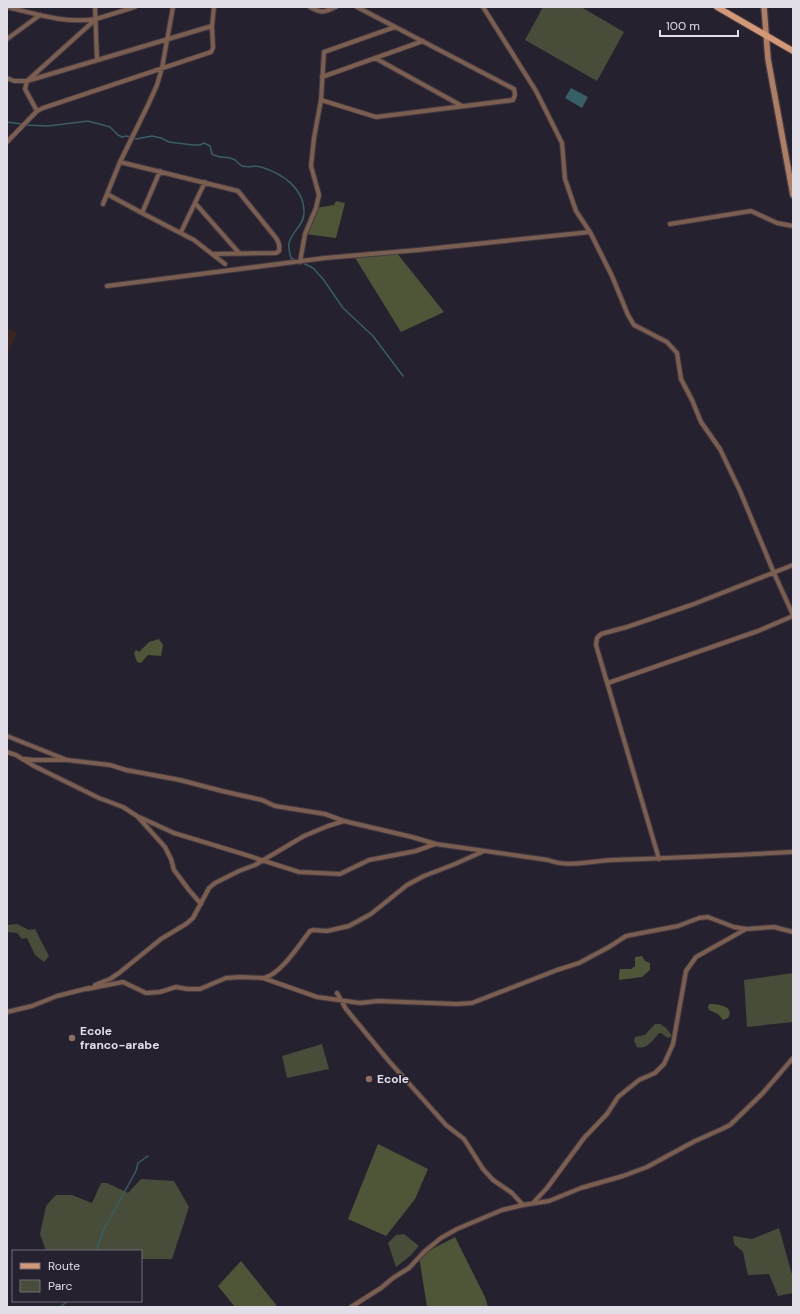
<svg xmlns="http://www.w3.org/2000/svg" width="800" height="1314" viewBox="0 0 800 1314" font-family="'DM Sans',sans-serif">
<rect width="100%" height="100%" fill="#25212e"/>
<!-- industrial -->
<path fill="#38261f" d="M 7,328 L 17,333 L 7,354 Z"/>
<!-- green -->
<path fill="#484d39" d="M 543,7 L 581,7 L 624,32 L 597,81 L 525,40 Z
M 17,924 L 29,930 L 35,929 L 49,956 L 44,962 L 35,955 L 27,938 L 22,939 L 17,933 L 7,932 L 7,925 Z
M 793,973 L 793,1022 L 747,1027 L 744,980 Z
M 655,1024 L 660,1024 L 666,1028 L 672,1036 L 668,1038 L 661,1033 L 659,1033 C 653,1040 647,1050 637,1047 L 634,1041 L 635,1037 L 645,1035 Z
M 322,1044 L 329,1069 L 287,1078 L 282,1056 Z
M 141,1179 L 174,1181 L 189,1207 L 172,1259 L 141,1259 L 141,1251 L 46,1251 L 40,1234 L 46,1206 L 56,1195 L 72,1195 L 92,1203 L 101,1183 L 107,1183 L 128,1193 Z
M 779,1228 L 793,1278 L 793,1293 L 778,1296 L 769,1274 L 748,1275 L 743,1252 L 734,1244 L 733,1236 L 752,1239 Z
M 404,1234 L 419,1246 L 410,1256 L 396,1267 L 388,1243 L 396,1235 Z"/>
<!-- forest -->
<path fill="#4f5638" d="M 336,201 L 345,203 L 336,238 L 305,234 L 316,208 L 334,205 Z
M 396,252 L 444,312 L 401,332 L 354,256 Z
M 159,639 L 163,645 L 161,656 L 148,655 L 141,663 L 137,662 L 134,653 L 136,650 L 139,652 L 149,642 Z
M 642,956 L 645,961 L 650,963 L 650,970 L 642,977 L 619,980 L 619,974 L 620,969 L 631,969 L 635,966 L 635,957 Z
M 709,1004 C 718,1004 735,1006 728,1018 L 723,1020 L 718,1014 L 709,1010 L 708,1007 Z
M 378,1144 L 428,1169 L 415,1199 L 386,1236 L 348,1219 Z
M 455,1237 L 485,1297 L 488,1307 L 427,1307 L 419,1256 Z
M 241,1261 L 277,1306 L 276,1307 L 235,1307 L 218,1286 Z"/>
<!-- water -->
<path fill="#365f66" d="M 571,88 L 588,97 L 582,108 L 565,98 Z"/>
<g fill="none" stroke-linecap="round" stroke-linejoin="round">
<!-- stream -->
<path stroke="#365f66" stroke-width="1.5" d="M 7,122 L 22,124
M 25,125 L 48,126 L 88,121 L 110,127 L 118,135 L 122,137 L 127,136 L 136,139 L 152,136 L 161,138 L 169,142 L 193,145 L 200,145 L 204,143 L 210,146 L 212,154 C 220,159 225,156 233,159 C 237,160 238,164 242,166 C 248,168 255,165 261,167 C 281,173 305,188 304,213 C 304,225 292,231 289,243 C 288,247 290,254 291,258 L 296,260
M 301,262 L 313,268 L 323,279 L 343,308 L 373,336 L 403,376
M 96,1251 L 104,1229 L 136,1171 L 138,1163 L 148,1156
M 60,1307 L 68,1301"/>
<!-- minor casing -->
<g stroke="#3f3b48" stroke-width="6">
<path id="minor" d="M 7,7 C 36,14 66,24 96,19
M 95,7 L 97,60
M 310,7 C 323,14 323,12 336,7
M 357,7 L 514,89 L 515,95 L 513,100 L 376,117 L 321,100 L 324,52 L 395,27
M 483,7 L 536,91 L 562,143 L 565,179 L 576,211 L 590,232 L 612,276 L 628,315 L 634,325 L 667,342 L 677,353 L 681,379 L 692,400 L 701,422 L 720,449 L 740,491 L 774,573 L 793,615
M 7,39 L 40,15
M 375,58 L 462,106
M 322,77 L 423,41
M 7,78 L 14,81 L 27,81 L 212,26
M 37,111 L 25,89 L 27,81 L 96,19 L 135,7
M 7,142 L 37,111 L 43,108 L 211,52 L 213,48 L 212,26 L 214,7
M 120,162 L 238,191 L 276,238 C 279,242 280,246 279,251 L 276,253 L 214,254
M 107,194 L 142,213 L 194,240 L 225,264
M 195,203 L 240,254
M 103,204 L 120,162 L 148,105 L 157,85 L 162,68 L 173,7
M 142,213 L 160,171
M 670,224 L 751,211 L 777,223 L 793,226
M 181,232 L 205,182
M 300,262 L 305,234 L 316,208 L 319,195 L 311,166 L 314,138 L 321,100
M 107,286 L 325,258 L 418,250 L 590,232
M 608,683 L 758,631 L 793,616
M 7,736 L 67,760 L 110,765 L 126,770 L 180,780 L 222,791 L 262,800 L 275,806 L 325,814 L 344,821 L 412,837 L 436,844 L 548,860 C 569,868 591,861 612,860 C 672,858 733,855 793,852
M 7,752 L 16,755 L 34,766 L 99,798 L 123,807 L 137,816 L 165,847 L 171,859 L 174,870 L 189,890 L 201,904
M 24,759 L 34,760 L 65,760
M 137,816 L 174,833 L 243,854 L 299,872 L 340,874 L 369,860 L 416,851 L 435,844
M 659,859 L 596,645 L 597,638 L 601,634 L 627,627 L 694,604 L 793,565
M 264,978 C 281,974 299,945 310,931 L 313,930 L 327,931 L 349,926 L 371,914 L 407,885 L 424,876 L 455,864 L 484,851
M 95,985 L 110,979 L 119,973 L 161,939 L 186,924 L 193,918 L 209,888 L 215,883 L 239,871 L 255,865 L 304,836 L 328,826 L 344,821
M 87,989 L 123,982 L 146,993 L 160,992 L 176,987 L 187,989 L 200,989 L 226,978 L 241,977 L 263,978 L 317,997 L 360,1003 L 378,1001 L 457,1004 L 472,1003 L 557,970 L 579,963 L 609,947 L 626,936 L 678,926 L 699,918 L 708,917 L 734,927 L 746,929 L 774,927 L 793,932
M 337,993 L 346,1009 L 388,1060 L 446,1125 L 464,1139 L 483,1169 L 493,1180 L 512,1193 L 523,1205
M 7,1012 L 32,1006 L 57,996 L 89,988
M 533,1203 L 547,1188 L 584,1138 L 607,1114 L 618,1097 L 639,1080 L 655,1073 L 664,1064 L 673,1044 L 686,971 L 696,957 L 746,929
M 351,1307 L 381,1288 L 393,1278 L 409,1268 L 425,1251 L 441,1238 L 457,1229 L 502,1210 L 523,1205 L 549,1201 L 581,1188 L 623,1176 L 647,1167 L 695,1141 L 722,1129 L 730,1125 L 762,1094 L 793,1058"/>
</g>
<!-- secondary casing -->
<g stroke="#3f3b48" stroke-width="8">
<path id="secondary" d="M 764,7 L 768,59 L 793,195"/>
</g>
<!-- primary casing -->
<g stroke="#3f3b48" stroke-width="8">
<path id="primary" d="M 717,7 L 793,51"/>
</g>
<!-- minor -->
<use href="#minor" stroke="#7d5e4d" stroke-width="4"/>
<!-- secondary -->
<use href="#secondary" stroke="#af7e62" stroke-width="5.5"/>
<!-- primary -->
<use href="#primary" stroke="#d69773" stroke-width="6"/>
</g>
<!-- markers -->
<g fill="#8d6e63" stroke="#25212e" stroke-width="1.5">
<circle cx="72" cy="1038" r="4"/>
<circle cx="369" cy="1079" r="4"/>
</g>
<g text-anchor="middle" stroke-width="3" stroke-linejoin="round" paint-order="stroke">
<!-- poi labels -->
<g font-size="12" font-weight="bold" fill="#e1dee8" stroke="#25212e" text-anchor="start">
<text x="80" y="1035">Ecole<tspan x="80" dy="14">franco-arabe</tspan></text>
<text x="377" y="1083">Ecole</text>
</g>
</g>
<!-- border -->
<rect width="800" height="1314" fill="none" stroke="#e1dee8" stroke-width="16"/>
<!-- legend -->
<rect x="12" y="1250" width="130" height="52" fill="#25212e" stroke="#706d78"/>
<rect x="20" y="1263" width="20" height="6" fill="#d69773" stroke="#706d78"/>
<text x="48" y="1270" font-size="12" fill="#e1dee8">Route</text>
<rect x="20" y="1280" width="20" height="12" fill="#484d39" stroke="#706d78"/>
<text x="48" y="1290" font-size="12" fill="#e1dee8">Parc</text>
<!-- scale -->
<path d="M660 30v6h78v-6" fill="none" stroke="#e1dee8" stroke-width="2"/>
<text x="666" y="30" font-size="12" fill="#e1dee8" stroke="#25212e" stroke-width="3" paint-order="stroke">100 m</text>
</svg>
